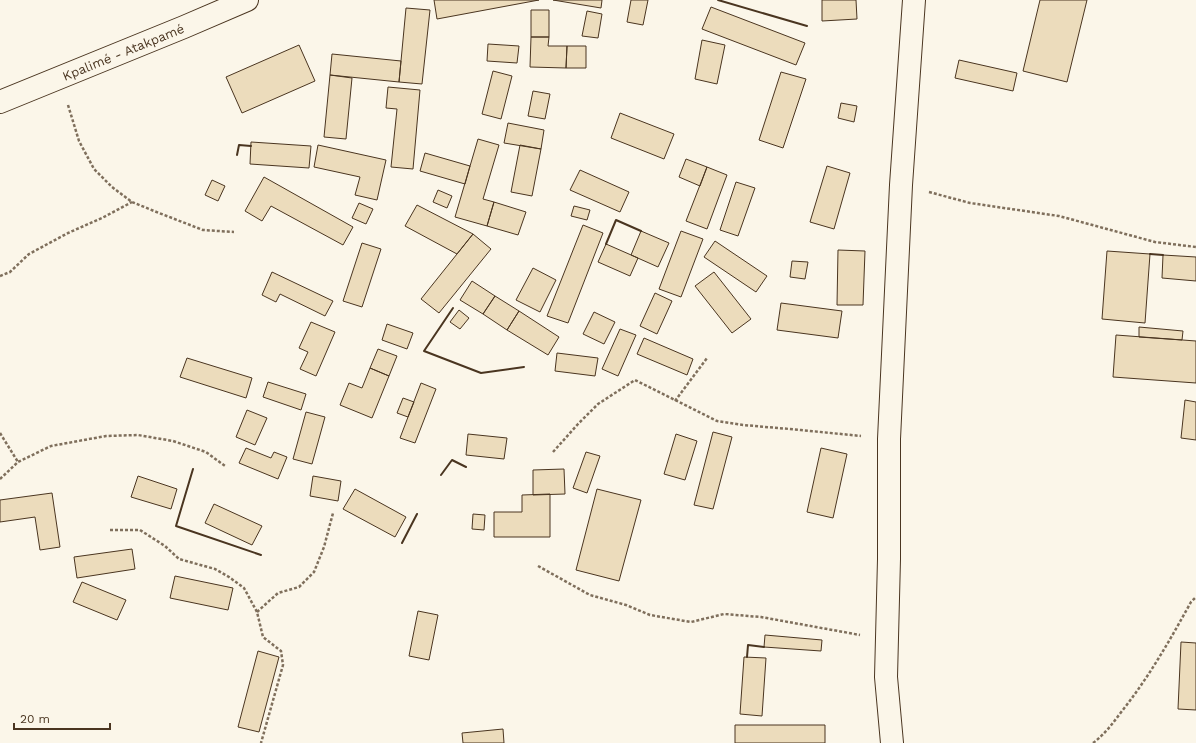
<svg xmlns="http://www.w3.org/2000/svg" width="1196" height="743" viewBox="0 0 1196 743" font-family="'Work Sans',sans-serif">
<rect width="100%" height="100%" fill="#fbf6e9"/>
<!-- building -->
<path fill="#ecdcbc" stroke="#4a3520" d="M 434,0 L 539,0 L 437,19 Z
M 553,0 L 602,0 L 601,8 Z
M 631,0 L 648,0 L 643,25 L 627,22 Z
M 822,0 L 856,0 L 857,19 L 822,21 Z
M 1040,0 L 1087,0 L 1067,82 L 1023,71 Z
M 711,7 L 805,43 L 796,65 L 702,29 Z
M 406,8 L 430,10 L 422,84 L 399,82 Z
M 531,10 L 549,10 L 549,37 L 531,37 Z
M 587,11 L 602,14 L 598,38 L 582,36 Z
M 531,37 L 549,37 L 548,46 L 567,46 L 566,68 L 530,67 Z
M 702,40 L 725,45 L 717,84 L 695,79 Z
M 488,44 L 519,46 L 517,63 L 487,61 Z
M 299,45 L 315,81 L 242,113 L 226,77 Z
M 567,46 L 586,46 L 586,68 L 566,68 Z
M 332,54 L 401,61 L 399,82 L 330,75 Z
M 959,60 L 1017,73 L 1013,91 L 955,78 Z
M 493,71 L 512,76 L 501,119 L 482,114 Z
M 781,72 L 806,79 L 783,148 L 759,140 Z
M 330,75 L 352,78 L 346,139 L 324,137 Z
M 388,87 L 420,90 L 413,169 L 391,167 L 397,109 L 386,108 Z
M 533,91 L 550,94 L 545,119 L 528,116 Z
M 841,103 L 857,106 L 854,122 L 838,118 Z
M 620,113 L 674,134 L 664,159 L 611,138 Z
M 508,123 L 544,130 L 541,149 L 504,143 Z
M 478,139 L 499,145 L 483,199 L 494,202 L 487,226 L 455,217 Z
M 251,142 L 311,146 L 309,168 L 250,164 Z
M 318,145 L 386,160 L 377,200 L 355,195 L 360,177 L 314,167 Z
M 520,145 L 541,149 L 532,196 L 511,192 Z
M 425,153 L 470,166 L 465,184 L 420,171 Z
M 686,159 L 707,167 L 700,186 L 679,177 Z
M 827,166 L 850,173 L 834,229 L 810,222 Z
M 707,167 L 727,175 L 707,229 L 686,221 Z
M 580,170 L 629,192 L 620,212 L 570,190 Z
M 264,177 L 353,227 L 343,245 L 271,206 L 262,221 L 245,211 Z
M 212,180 L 225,186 L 218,201 L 205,195 Z
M 736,182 L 755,188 L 738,236 L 720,230 Z
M 438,190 L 452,196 L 447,208 L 433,202 Z
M 494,202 L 526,212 L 518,235 L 487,226 Z
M 359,203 L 373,209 L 366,224 L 352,218 Z
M 417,205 L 473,234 L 457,254 L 405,226 Z
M 574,206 L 590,210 L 587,220 L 571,216 Z
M 583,225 L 603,233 L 568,323 L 547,316 Z
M 641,231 L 669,243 L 658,267 L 631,255 Z
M 681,231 L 703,239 L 681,297 L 659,289 Z
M 473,234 L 491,249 L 439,313 L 421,299 Z
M 715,241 L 767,276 L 756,292 L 704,257 Z
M 362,243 L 381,249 L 362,307 L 343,301 Z
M 606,244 L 638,258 L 630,276 L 598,262 Z
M 838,250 L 865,251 L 863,305 L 837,305 Z
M 1107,251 L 1150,254 L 1145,323 L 1102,319 Z
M 1163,255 L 1196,257 L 1196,281 L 1162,278 Z
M 792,261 L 808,262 L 805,279 L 790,277 Z
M 533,268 L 556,280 L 540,312 L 516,300 Z
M 272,272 L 333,301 L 325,316 L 280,294 L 276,302 L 262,295 Z
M 714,272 L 751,319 L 732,333 L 695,286 Z
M 472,281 L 495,296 L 483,314 L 460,300 Z
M 655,293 L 672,301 L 657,334 L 640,326 Z
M 495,296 L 519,311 L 507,330 L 483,314 Z
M 781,303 L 842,311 L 838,338 L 777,330 Z
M 459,310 L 469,318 L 460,329 L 450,322 Z
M 519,311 L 559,337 L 548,355 L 507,330 Z
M 594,312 L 615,322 L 604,344 L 583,334 Z
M 311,322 L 335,332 L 316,376 L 300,369 L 308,352 L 299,348 Z
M 387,324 L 413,333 L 407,349 L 382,340 Z
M 1139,327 L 1183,331 L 1182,340 L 1139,337 Z
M 620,329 L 636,335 L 618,376 L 602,369 Z
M 1116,335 L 1196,341 L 1196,383 L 1113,377 Z
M 644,338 L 693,359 L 687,375 L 637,354 Z
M 378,349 L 397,356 L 389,376 L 370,368 Z
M 557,353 L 598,358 L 595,376 L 555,371 Z
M 187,358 L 252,378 L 246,398 L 180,377 Z
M 370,368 L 389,376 L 372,418 L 340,405 L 349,383 L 362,388 Z
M 268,382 L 306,394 L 301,410 L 263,397 Z
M 421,383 L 436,389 L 415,443 L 400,438 Z
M 403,398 L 414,402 L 408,417 L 397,413 Z
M 1185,400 L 1196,402 L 1196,440 L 1181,438 Z
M 247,410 L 267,418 L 255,445 L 236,437 Z
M 306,412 L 325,417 L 312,464 L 293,459 Z
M 713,432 L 732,437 L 713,509 L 694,505 Z
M 468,434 L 507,438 L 504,459 L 466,455 Z
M 676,434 L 697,441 L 685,480 L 664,474 Z
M 246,448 L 271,458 L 274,452 L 287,457 L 278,479 L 239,463 Z
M 821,448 L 847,454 L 833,518 L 807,512 Z
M 586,452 L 600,456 L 587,493 L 573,488 Z
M 564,469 L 565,494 L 533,495 L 533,470 Z
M 138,476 L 177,489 L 171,509 L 131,497 Z
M 313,476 L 341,481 L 338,501 L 310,496 Z
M 355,489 L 406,517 L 395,537 L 343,509 Z
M 597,489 L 641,500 L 619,581 L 576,570 Z
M 52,493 L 60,547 L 40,550 L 35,517 L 0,522 L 0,500 Z
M 550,494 L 550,537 L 494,537 L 494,512 L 522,512 L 522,495 Z
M 214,504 L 262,526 L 252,545 L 205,523 Z
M 473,514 L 485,515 L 484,530 L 472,529 Z
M 132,549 L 135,569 L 77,578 L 74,557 Z
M 175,576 L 233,588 L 228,610 L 170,598 Z
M 82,582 L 126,600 L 117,620 L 73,602 Z
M 418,611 L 438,615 L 429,660 L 409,656 Z
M 765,635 L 822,640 L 821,651 L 764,647 Z
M 1181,642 L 1196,643 L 1196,710 L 1178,709 Z
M 258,651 L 279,657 L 259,732 L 238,727 Z
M 744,657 L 766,658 L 762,716 L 740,714 Z
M 735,725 L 825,725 L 825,743 L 735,743 Z
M 503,729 L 504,743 L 463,743 L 462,733 Z"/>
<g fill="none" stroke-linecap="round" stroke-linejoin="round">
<!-- street casing -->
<g stroke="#4a3520" stroke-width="24">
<path id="street" d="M 892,743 L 886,677 L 889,559 L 889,439 L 901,185 L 914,0"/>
</g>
<!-- primary casing -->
<g stroke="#4a3520" stroke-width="24">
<g id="primary">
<path id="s1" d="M 0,102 L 184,27 L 247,0"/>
</g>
</g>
<!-- path -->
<path stroke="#7f6f5c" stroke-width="2.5" stroke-dasharray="3 2" stroke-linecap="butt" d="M 68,105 L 79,141 L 94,169 L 112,187 L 132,202 L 159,213 L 203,230 L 234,232
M 929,192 L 970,203 L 1059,216 L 1155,242 L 1196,247
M 0,276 L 10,272 L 29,254 L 68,233 L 102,218 L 132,202
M 675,401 L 707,358
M 0,433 L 18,462
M 553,452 L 578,424 L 598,404 L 635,380 L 717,421 L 743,425 L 801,430 L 861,436
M 0,479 L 18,462 L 51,446 L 106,436 L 138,435 L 173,441 L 206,452 L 225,466
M 110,530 L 140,530 L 165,546 L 179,559 L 215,569 L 229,577 L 244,588 L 257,612 L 263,637 L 281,651 L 283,665 L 261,743
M 538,566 L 590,595 L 626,605 L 650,615 L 691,622 L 724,614 L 761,617 L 860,635
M 257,612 L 278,593 L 299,587 L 314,572 L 324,547 L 333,513
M 1093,743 C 1105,734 1113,723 1122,711 C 1149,677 1170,640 1191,602 L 1196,597"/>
<!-- street -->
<use href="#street" stroke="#fbf6e9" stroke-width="22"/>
<!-- primary -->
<use href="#primary" stroke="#fbf6e9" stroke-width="22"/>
<!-- wall -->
<path stroke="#4a3520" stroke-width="2" d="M 718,0 L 807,26
M 237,155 L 239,145 L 251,146
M 606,244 L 616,220 L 641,231
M 1150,254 L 1163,255
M 453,308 L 424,351 L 481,373 L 524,367
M 193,469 L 176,526 L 261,555
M 441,475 L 452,460 L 466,467
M 402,543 L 417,514
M 747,657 L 748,645 L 764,647"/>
</g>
<g text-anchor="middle" stroke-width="3" stroke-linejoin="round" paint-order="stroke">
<!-- street labels -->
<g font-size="13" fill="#4a3520" stroke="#fbf6e9">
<text dy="5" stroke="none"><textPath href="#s1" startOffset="133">Kpalimé - Atakpamé</textPath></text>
</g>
</g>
<!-- scale -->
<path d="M14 723v6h96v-6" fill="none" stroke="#4a3520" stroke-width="2"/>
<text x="20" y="723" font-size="12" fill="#4a3520" stroke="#fbf6e9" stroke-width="3" paint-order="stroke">20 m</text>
</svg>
